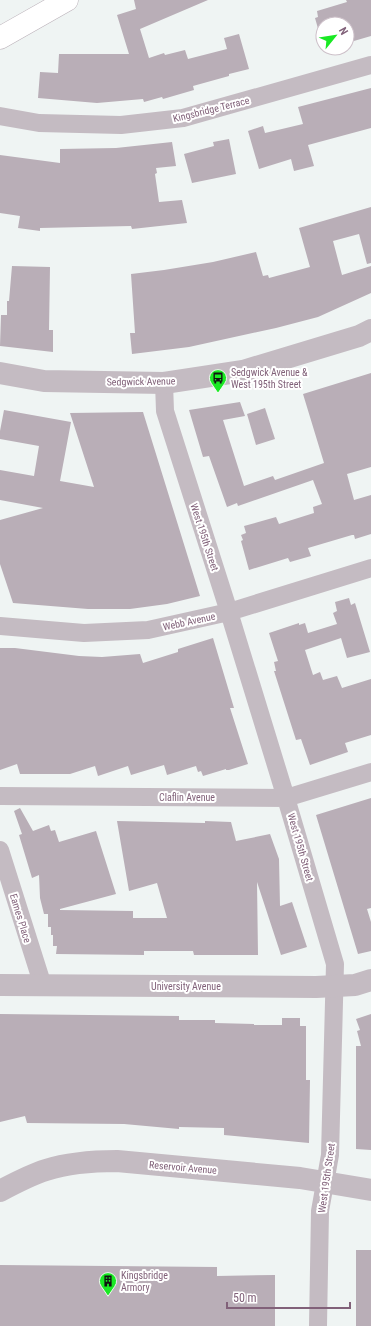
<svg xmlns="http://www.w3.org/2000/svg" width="371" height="1326" viewBox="0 0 371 1326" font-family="'Roboto Condensed',sans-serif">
<rect width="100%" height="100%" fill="#eff4f3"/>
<!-- building -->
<path fill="#b9aeb7" d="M 134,0 L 208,0 L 140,29 L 149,58 L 164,53 L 165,55 L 185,50 L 188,59 L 227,49 L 224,38 L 239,34 L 249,69 L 229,74 L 229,76 L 193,86 L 194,90 L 163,99 L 162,97 L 144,102 L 143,99 L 97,103 L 38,98 L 40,72 L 58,73 L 59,54 L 129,54 L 117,15 L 136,9 Z
M 346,0 L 371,0 L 371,36 L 347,43 L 347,24 L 323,24 L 323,46 L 315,18 L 318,17 L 317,11 L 347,2 Z
M 371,88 L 371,128 L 308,145 L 314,166 L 294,171 L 291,159 L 259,169 L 248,131 L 263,126 L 265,133 L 303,124 L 298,107 Z
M 229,139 L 236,174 L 192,183 L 184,154 L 214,146 L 213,142 Z
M 172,142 L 176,166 L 156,168 L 157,173 L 155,174 L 159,202 L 182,200 L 187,223 L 132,229 L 131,226 L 40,228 L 40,231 L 18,228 L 20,216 L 0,213 L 0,155 L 60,163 L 60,149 L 116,148 Z
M 371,207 L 371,263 L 367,264 L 359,234 L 333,241 L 342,275 L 371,266 L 371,293 L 318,317 L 276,328 L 189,347 L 132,354 L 130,333 L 135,333 L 131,274 L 164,270 L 213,262 L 256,252 L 263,276 L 268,275 L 269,278 L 310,267 L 299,228 Z
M 12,266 L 50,267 L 49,330 L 53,330 L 53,352 L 0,346 L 1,315 L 7,315 L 7,301 L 9,301 Z
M 371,373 L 371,467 L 347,474 L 354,500 L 371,495 L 371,534 L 355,539 L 354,535 L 352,535 L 308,548 L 311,556 L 290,562 L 288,558 L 249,570 L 241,541 L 243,540 L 241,535 L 246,533 L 244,526 L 276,517 L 279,524 L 314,513 L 313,507 L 322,504 L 313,480 L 238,506 L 237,503 L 227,507 L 209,456 L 203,457 L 189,410 L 240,402 L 245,416 L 223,420 L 244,486 L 273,476 L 275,480 L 324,463 L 303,394 Z
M 265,408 L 275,439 L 256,445 L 247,414 Z
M 4,410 L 71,422 L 60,481 L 94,487 L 70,413 L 143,412 L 200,596 L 167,604 L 130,609 L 88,609 L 13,603 L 0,564 L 0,520 L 43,508 L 0,500 L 0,470 L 34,476 L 39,446 L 0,439 L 0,431 Z
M 349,598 L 351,605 L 355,603 L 370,652 L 347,658 L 341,638 L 305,650 L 313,675 L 320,672 L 323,680 L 337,676 L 342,688 L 371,679 L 371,735 L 345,743 L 348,752 L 310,765 L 301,739 L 296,740 L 274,671 L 276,671 L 274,662 L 278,661 L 269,633 L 299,623 L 299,625 L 305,623 L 308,633 L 337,624 L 333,613 L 337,611 L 335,602 Z
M 213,638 L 234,708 L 230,708 L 248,764 L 229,770 L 226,770 L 226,769 L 203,776 L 201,771 L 198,772 L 196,766 L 167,775 L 164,765 L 131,775 L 128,766 L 98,776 L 95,766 L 70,774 L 20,774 L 17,764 L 0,770 L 0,648 L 15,648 L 79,656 L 102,657 L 140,654 L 143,663 L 178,652 L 178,649 Z
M 371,798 L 371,908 L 367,909 L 371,922 L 371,951 L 358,954 L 316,815 Z
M 20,808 L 33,831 L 49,825 L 51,831 L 55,830 L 59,842 L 96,831 L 116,894 L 60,909 L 60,910 L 133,911 L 133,918 L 167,918 L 157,883 L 129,891 L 117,821 L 205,823 L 205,821 L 231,822 L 236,841 L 270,834 L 279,859 L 280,906 L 292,902 L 307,947 L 281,955 L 257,882 L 258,955 L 194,955 L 193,951 L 144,951 L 144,955 L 56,954 L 57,946 L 53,946 L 53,935 L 51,935 L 51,927 L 48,927 L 48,914 L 44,914 L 40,898 L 39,875 L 32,878 L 19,835 L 22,834 L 14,811 Z
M 0,1014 L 179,1016 L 179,1020 L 215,1020 L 215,1023 L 254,1024 L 254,1025 L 282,1025 L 282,1018 L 300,1018 L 300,1026 L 306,1026 L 306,1080 L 310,1080 L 309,1143 L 224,1135 L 224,1128 L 179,1127 L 179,1129 L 124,1124 L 27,1123 L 25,1116 L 0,1122 Z
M 371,1014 L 371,1150 L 356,1149 L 356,1046 L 361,1046 L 357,1031 L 360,1030 L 356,1019 Z
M 356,1250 L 371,1250 L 371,1326 L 356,1326 Z
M 0,1265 L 217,1267 L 217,1276 L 275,1275 L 275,1326 L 0,1326 Z"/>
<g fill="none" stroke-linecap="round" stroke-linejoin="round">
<!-- secondary casing -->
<g stroke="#bab0b8" stroke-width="23">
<path id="secondary" d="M 0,38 L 67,0"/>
</g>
<!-- minor -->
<path stroke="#c4bbc2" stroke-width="18" d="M 0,116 L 39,123 L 121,125 L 183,118 L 371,65
M 164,383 L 165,411 L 229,612 L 286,798 L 335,964 L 330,1155 L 320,1211 L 318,1326
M 0,626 L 84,633 L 148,630 L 229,612 L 371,568
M 0,796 L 286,798 L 371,772
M 0,850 L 43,986"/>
<!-- tertiary -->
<path stroke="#c4bbc2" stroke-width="22" d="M 0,373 L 44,381 L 164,383 L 243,371 L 359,336 L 371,330
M 0,985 L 316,987 L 355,985 L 371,980
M 0,1191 C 15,1183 30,1175 46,1170 C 68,1163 93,1161 117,1161 L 300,1178 L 371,1190"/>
<!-- secondary -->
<use href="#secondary" stroke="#fff" stroke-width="22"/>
</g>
<!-- icons -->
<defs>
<g id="bus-pin" transform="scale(0.9)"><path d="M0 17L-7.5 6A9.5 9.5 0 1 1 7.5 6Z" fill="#1ae924" stroke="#fff"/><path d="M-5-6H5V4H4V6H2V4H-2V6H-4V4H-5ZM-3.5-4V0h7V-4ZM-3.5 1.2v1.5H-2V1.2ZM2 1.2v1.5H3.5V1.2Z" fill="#111"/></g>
<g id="building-pin" transform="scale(0.9)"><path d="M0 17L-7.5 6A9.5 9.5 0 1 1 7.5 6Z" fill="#1ae924" stroke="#fff"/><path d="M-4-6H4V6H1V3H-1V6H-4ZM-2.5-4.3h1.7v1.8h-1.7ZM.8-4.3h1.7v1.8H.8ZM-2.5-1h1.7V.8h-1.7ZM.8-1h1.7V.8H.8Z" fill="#111"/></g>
</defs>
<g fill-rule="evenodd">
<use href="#bus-pin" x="218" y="378"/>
<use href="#building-pin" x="108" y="1281"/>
</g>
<g text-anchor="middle" stroke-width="4" stroke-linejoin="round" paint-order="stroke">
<!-- street labels -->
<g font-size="10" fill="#816179" stroke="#fff">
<text transform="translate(211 109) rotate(-14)" y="4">Kingsbridge Terrace</text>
<text transform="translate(141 381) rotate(-1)" y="4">Sedgwick Avenue</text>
<text transform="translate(205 537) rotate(72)" y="4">West 195th Street</text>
<text transform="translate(189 621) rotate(-12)" y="4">Webb Avenue</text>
<text x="187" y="801">Claflin Avenue</text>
<text transform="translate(301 847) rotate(74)" y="4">West 195th Street</text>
<text transform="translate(21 918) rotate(73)" y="4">Eames Place</text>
<text x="186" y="990">University Avenue</text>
<text transform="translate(183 1167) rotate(5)" y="4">Reservoir Avenue</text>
<text transform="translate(326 1178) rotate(-82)" y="4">West 195th Street</text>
</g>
<!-- poi labels -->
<g font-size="10" fill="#816179" stroke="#fff" text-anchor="start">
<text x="231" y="376">Sedgwick Avenue &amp;<tspan x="231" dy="12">West 195th Street</tspan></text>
<text x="121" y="1279">Kingsbridge<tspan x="121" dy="12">Armory</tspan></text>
</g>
</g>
<!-- north arrow -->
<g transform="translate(335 36) rotate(60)"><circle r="19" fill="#ffffff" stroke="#cdc0c9"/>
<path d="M0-3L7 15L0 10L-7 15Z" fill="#1ae924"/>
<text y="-6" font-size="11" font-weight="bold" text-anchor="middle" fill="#816179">N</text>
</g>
<!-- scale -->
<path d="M227 1302v6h123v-6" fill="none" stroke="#816179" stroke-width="2"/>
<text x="233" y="1302" font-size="12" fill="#816179" stroke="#ffffff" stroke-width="3" paint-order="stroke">50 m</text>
</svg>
